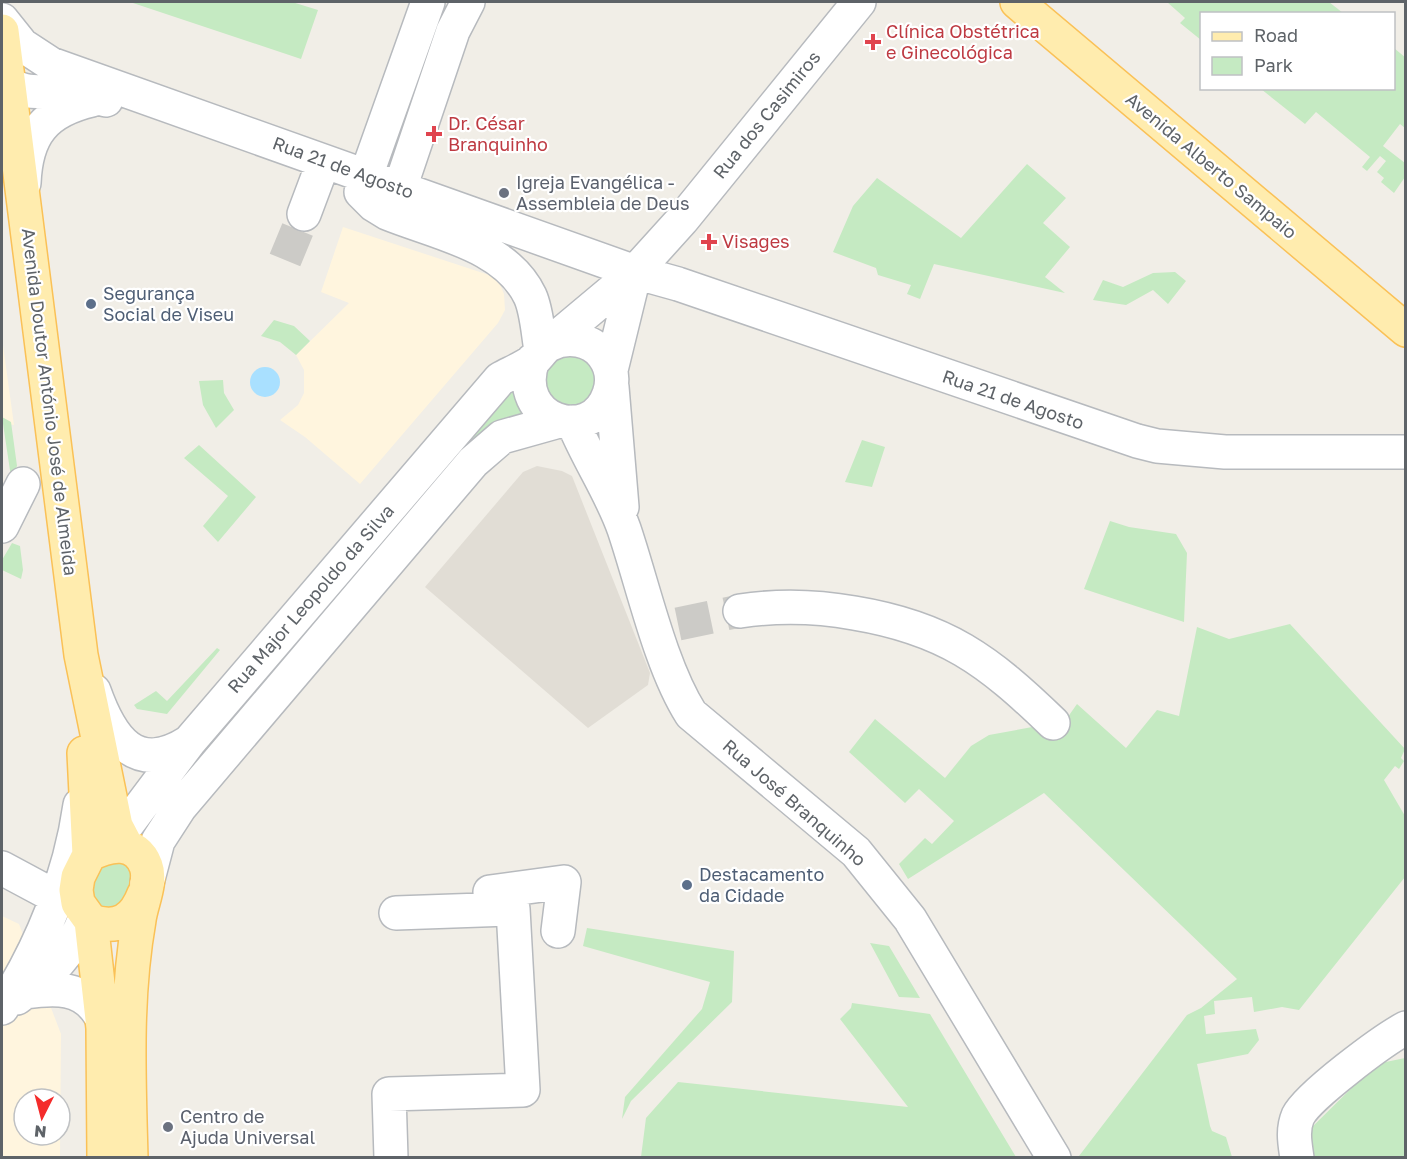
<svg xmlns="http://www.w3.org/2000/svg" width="1407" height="1159" viewBox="0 0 1407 1159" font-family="'Golos Text',sans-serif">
<rect width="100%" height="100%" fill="#f1eee7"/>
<!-- commercial -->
<path fill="#fff5de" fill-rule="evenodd" d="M 343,227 L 489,275 L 499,282 L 504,294 L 505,310 L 498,323 L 360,484 L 305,437 L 280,420 L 298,405 L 304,393 L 304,370 L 296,355 L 349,303 L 321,292 Z
M 2,338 L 14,425 L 2,423 Z
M 2,916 L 19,924 L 61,1034 L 60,1157 L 2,1157 ZM 24,1099 L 60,1099 L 60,1135 L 24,1135 Z"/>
<!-- education -->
<path fill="#e1ddd5" d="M 537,466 L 562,471 L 572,476 L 650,673 L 648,685 L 588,728 L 425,587 L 523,472 Z"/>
<!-- green -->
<path fill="#c5eac2" d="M 130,2 L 292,2 L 318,10 L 301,59 Z
M 1167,2 L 1329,2 L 1343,13 L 1202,14 L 1201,40 L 1180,23 L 1185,18 Z
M 1394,48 L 1406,58 L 1405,128 L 1400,124 L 1383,146 L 1405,163 L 1405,177 L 1394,193 L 1381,182 L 1384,178 L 1377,172 L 1386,161 L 1380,156 L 1367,171 L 1362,167 L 1370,157 L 1316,112 L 1305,124 L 1261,89 L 1394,88 Z
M 1027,164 L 1066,198 L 1043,223 L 1070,247 L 1045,277 L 1065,293 L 934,264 L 920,299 L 907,294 L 911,285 L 878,275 L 876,268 L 833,252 L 853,206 L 877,178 L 961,238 Z
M 1175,272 L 1186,281 L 1168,304 L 1153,290 L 1126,305 L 1093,300 L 1103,280 L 1123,287 L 1153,273 Z
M 274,320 L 294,326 L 310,341 L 296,355 L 280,342 L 261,336 Z
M545 381a26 26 0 1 1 52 0a26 26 0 1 1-52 0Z
M 223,380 L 224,393 L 234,410 L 216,428 L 203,405 L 199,381 Z
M 515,389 L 526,413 L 157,829 L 147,818 L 479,426 Z
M 2,417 L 11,422 L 17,466 L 11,477 Z
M 862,440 L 885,447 L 872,487 L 845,482 Z
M 199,445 L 256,497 L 218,542 L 203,526 L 228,496 L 184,458 Z
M 1110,521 L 1129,527 L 1176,534 L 1187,553 L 1184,622 L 1084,589 Z
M 12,543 L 20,546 L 23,570 L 21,579 L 2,570 L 2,560 Z
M 1290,624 L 1405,749 L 1401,758 L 1404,761 L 1399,769 L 1395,766 L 1384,780 L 1405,816 L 1405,877 L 1299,1010 L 1282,1007 L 1254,1012 L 1252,997 L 1214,1001 L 1215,1014 L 1204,1016 L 1206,1034 L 1256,1029 L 1259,1040 L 1248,1054 L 1197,1064 L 1210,1126 L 1212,1131 L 1226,1137 L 1232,1157 L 1080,1157 L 1079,1156 L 1187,1015 L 1201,1008 L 1237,979 L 1044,793 L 908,879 L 899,864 L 925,838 L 932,844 L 954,821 L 919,789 L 905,803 L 849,752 L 875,719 L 945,778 L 971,746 L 989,735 L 1065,721 L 1077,704 L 1126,748 L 1157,710 L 1179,716 L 1197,627 L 1229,639 Z
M 217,648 L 220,650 L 167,714 L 137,709 L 134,705 L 156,691 L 167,701 Z
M 119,859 L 129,868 C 135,891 125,902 105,911 L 93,900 C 92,875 97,867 119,859 Z
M 587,928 L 734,951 L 732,1002 L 631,1101 L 622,1119 L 625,1097 L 702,1009 L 710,982 L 583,946 Z
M 870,943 L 889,946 L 920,998 L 899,997 Z
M 852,1003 L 930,1014 L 1016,1157 L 641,1157 L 646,1118 L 678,1082 L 908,1107 L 840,1019 L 851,1008 Z
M 1405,1058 L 1405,1157 L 1309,1157 L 1307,1132 L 1376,1064 Z"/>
<!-- water -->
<path fill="#a9e0ff" d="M250 382a15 15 0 1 1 30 0a15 15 0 1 1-30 0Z"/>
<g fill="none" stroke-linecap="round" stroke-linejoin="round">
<!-- minor-tunnel -->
<path stroke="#cccbc7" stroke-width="33" stroke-dasharray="33 16" stroke-linecap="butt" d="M 285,260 L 304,214
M 678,624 L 740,611"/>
<!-- minor casing -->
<g stroke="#b7babe" stroke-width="36">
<path id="minor" d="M 2,20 L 22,45 L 51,64 L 635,272 L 678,284 L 1137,441 L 1157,446 L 1225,452 L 1406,452
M 2,77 C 21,99 47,89 73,92 C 84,94 96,97 106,100
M 366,176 L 428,2
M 24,183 C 26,134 45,111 92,100
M 400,188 L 453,31 L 468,2
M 361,192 L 374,205 L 387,213 C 436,233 506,245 530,296 C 537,311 538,334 541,350
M 304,214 L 319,174
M 549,344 L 635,272 L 682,220 L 859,2
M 611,370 L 635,272
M 612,387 L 622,507
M 573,422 C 588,459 611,492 624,529 C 643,585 660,665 691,714 L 856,852 L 910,919 L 1054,1158
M 2,526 L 23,484
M 740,611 C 780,605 815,606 854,613 C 945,628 988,660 1053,723
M 94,691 C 111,739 136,776 189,742
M 100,849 L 123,830 L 189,742 L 500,379 C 511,373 523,368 533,361 C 539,356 542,349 549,345 C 567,335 591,339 603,355 C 612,367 614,380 609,394 C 591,447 511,420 533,360
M 2,868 L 56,897
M 147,883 L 158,841 L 180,807 L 473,462 L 502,437 L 559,421
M 492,905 L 490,892 L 564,882 L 558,931
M 25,992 C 55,988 83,986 100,1015
M 17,998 C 50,974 71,955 86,916
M 2,1008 C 41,948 70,876 80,805
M 391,1158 L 389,1094 L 523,1090 L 513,909 L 396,913
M 1297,1158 C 1295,1144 1292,1130 1298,1116 C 1308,1096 1383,1040 1406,1028"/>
</g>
<!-- major casing -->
<g stroke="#fac157" stroke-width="36">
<path id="major" d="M 1017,2 L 1406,330
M 2,31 L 81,655 L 116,826 L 127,847
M 84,753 L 89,855 L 78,877 L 76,890 L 78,903 L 91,921 C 118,930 134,920 144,894
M 89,855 C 109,844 136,839 146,866 C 152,882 141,904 139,920 C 125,999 129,1078 131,1158
M 91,921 L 103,1028 L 104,1158"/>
</g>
<!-- minor -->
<use href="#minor" stroke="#fff" stroke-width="33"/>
<!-- major -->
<use href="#major" stroke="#ffecae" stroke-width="33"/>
</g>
<!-- markers -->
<g fill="#e0444e" stroke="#fff" stroke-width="2">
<path d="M870 33h6v6h6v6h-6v6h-6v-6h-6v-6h6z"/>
<path d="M431 125h6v6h6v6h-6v6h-6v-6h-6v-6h6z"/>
<path d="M706 233h6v6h6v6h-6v6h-6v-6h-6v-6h6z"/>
</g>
<g fill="#6b7280" stroke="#fff" stroke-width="2">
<circle cx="504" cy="193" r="6"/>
<circle cx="168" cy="1127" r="6"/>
</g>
<g fill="#5c6f8a" stroke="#fff" stroke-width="2">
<circle cx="91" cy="304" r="6"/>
<circle cx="687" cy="885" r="6"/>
</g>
<g text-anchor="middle" stroke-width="4.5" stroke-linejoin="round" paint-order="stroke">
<!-- health labels -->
<g font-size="18" fill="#be3a42" stroke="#fff" text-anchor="start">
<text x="886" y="38">Clínica Obstétrica<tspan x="886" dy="21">e Ginecológica</tspan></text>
<text x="448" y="130">Dr. César<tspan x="448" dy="21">Branquinho</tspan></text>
<text x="722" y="248">Visages</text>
</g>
<!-- street labels -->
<g font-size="18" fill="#5e6368" stroke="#fff">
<text transform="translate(767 115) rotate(-51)" y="6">Rua dos Casimiros</text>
<text transform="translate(1211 166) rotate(40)" y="6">Avenida Alberto Sampaio</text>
<text transform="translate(343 168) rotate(20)" y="6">Rua 21 de Agosto</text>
<text transform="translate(1013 400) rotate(19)" y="6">Rua 21 de Agosto</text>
<text transform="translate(49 402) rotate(83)" y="6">Avenida Doutor António José de Almeida</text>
<text transform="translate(311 599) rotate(-49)" y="6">Rua Major Leopoldo da Silva</text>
<text transform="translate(794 803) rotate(41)" y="6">Rua José Branquinho</text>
</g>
<!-- worship labels -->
<g font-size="18" fill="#5b616d" stroke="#fff" text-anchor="start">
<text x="516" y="189">Igreja Evangélica -<tspan x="516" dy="21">Assembleia de Deus</tspan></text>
<text x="180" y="1123">Centro de<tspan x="180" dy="21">Ajuda Universal</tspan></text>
</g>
<!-- service labels -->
<g font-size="18" fill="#4e5e75" stroke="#fff" text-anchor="start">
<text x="103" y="300">Segurança<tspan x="103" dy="21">Social de Viseu</tspan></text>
<text x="699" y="881">Destacamento<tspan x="699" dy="21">da Cidade</tspan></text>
</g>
</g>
<!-- border -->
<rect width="1407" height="1159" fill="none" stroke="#5e6368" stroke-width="6"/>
<!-- legend -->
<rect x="1200" y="12" width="195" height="78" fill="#ffffff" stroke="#bfc1c3" stroke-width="1.5"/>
<rect x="1212" y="32" width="30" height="9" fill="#ffecae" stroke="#bfc1c3" stroke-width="1.5"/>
<text x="1254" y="42" font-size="18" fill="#5e6368">Road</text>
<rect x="1212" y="57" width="30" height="18" fill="#c5eac2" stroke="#bfc1c3" stroke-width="1.5"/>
<text x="1254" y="72" font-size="18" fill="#5e6368">Park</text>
<!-- north arrow -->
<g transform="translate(42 1117) rotate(186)"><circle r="28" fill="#ffffff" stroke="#bfc1c3" stroke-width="1.5"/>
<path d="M0-4.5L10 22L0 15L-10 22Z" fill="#f42c2b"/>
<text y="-9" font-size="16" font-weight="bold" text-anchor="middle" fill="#5e6368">N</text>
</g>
</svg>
